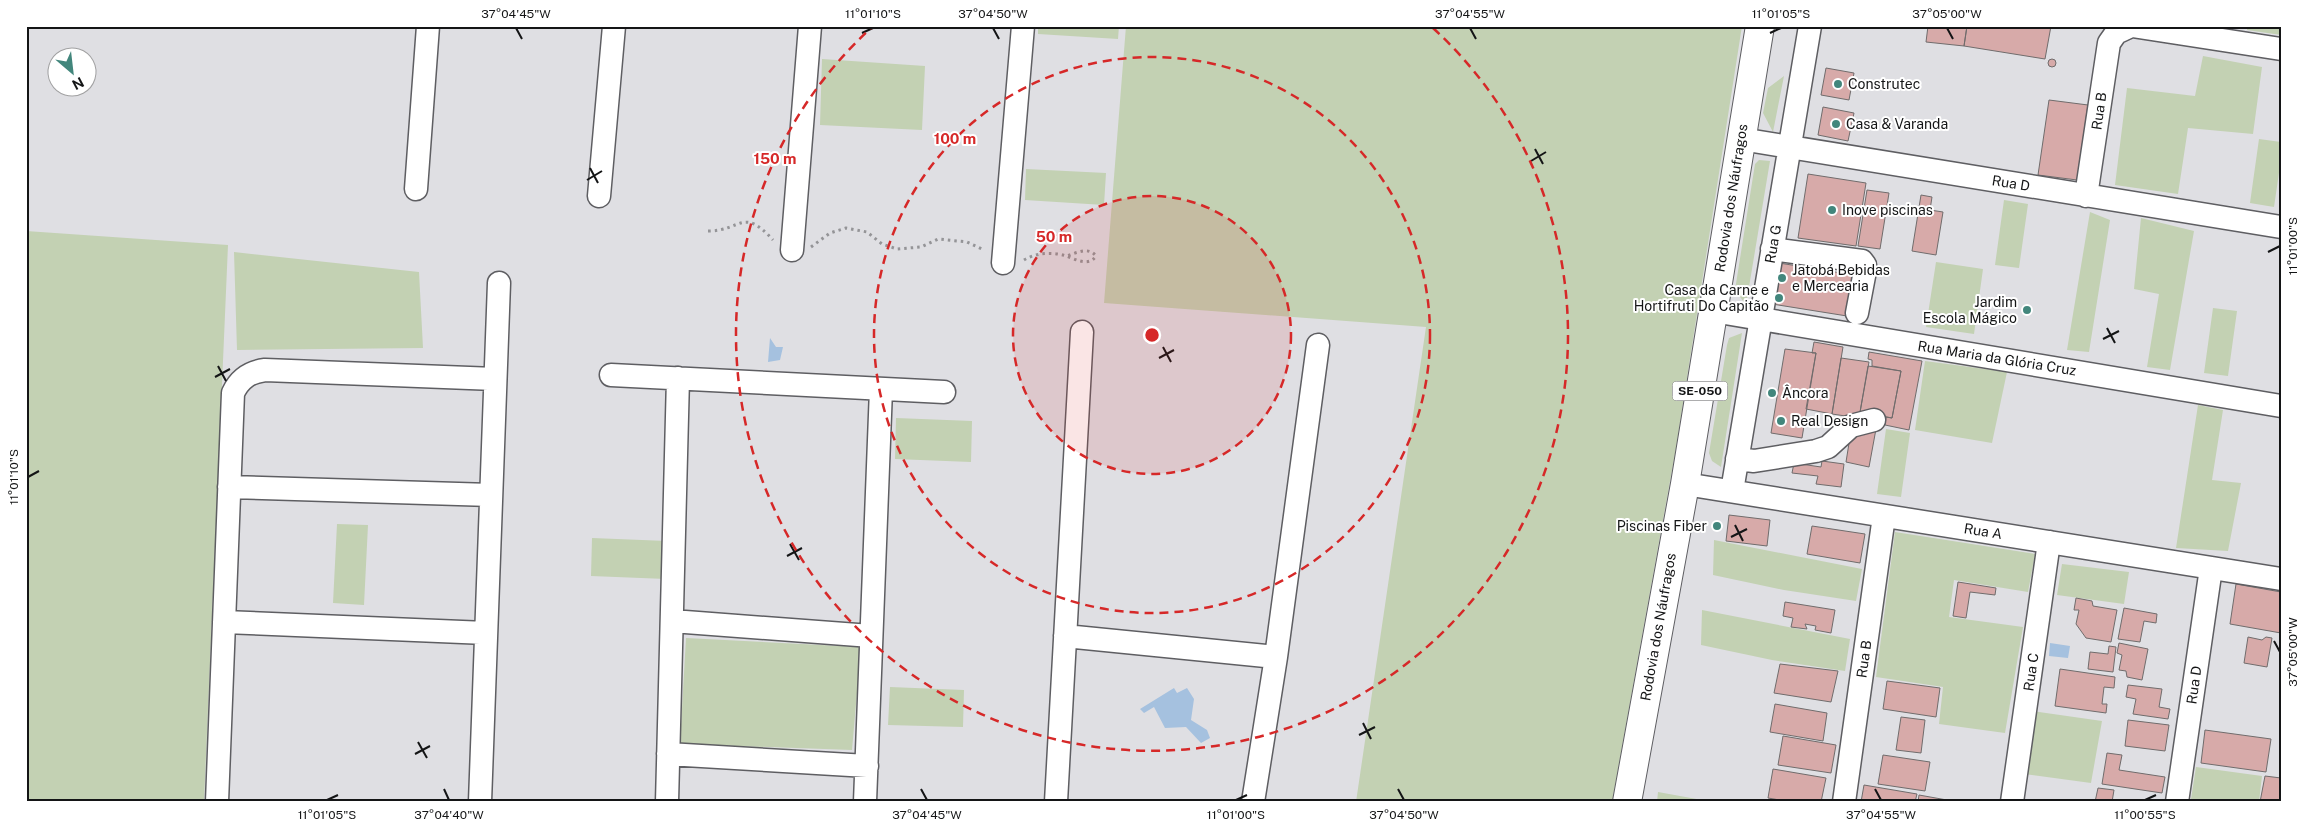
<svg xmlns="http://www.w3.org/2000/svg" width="2307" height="828" viewBox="0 0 2307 828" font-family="'Public Sans',sans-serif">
<rect width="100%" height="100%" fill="#dfdfe3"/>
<!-- green -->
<path fill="#c3d1b3" d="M 1038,26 L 1119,26 L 1118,39 L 1038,34 Z
M 1126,26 L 1742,26 L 1676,448 L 1612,802 L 1356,802 L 1426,327 L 1104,303 Z
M 2247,26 L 2281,26 L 2281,35 L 2247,30 Z
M 2203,56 L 2262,67 L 2253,134 L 2188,128 L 2178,194 L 2115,185 L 2127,88 L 2195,96 Z
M 822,59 L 925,66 L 922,130 L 820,125 Z
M 1784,76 L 1773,132 L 1763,113 L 1768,88 Z
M 2259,139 L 2281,142 L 2281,159 L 2274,207 L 2250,203 Z
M 1759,160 L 1770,161 L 1746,305 L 1735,290 L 1755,164 Z
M 1026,169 L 1106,173 L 1104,205 L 1025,200 Z
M 2004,200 L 2028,204 L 2019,268 L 1995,265 Z
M 2090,212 L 2110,220 L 2089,352 L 2067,350 Z
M 2141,218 L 2194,231 L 2170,370 L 2147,367 L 2159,294 L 2134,289 Z
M 26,231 L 228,245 L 204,802 L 26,802 Z
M 234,252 L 419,272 L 423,348 L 237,350 Z
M 1936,262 L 1983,269 L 1974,334 L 1926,327 Z
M 2213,308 L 2237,311 L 2228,376 L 2204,373 Z
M 1742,333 L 1721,467 L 1712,461 L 1709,453 L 1727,345 L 1729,338 Z
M 1925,361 L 2007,372 L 1992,443 L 1915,430 Z
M 2198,405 L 2223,410 L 2212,480 L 2241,483 L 2228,551 L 2176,548 Z
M 896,418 L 972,421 L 971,462 L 895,459 Z
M 1886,429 L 1910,433 L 1901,497 L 1877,494 Z
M 337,524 L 368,525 L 364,605 L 333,603 Z
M 1895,532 L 2035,554 L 2028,592 L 1954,580 L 1949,617 L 2023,627 L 2005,733 L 1939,724 L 1943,687 L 1876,677 Z
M 592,538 L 667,541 L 666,579 L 591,576 Z
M 1714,540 L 1862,569 L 1856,601 L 1784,590 L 1713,575 Z
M 2062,564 L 2129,572 L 2124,604 L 2057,595 Z
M 1702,610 L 1850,639 L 1845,671 L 1772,660 L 1701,645 Z
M 686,638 L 861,647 L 852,750 L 680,744 Z
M 890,687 L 964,690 L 963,727 L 888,725 Z
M 2032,711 L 2102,721 L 2091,783 L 2024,774 Z
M 2196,767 L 2262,776 L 2259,802 L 2216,802 L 2191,799 Z
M 1658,792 L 1713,802 L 1657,802 Z"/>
<!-- water -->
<path fill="#a5c1df" d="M 770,338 L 776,347 L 783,347 L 780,360 L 768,362 Z
M 2050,643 L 2070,646 L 2068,658 L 2049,656 Z
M 1174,688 L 1177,693 L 1187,688 L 1194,699 L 1191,720 L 1207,730 L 1210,738 L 1201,743 L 1186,727 L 1165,728 L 1154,707 L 1144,713 L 1140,709 Z"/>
<!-- building -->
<path fill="#d7aaa9" stroke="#706c6c" d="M 1928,26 L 1967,26 L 1964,46 L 1926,42 Z
M 1967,26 L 2051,26 L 2045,59 L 1964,46 Z
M2048 63a4 4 0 1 1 8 0a4 4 0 1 1-8 0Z
M 1826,68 L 1854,73 L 1849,100 L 1821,95 Z
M 2049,100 L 2088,105 L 2077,180 L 2038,175 Z
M 1823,107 L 1854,113 L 1848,141 L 1818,135 Z
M 1808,174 L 1866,183 L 1856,246 L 1798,238 Z
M 1867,190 L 1889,193 L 1880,249 L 1858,246 Z
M 1921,195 L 1932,197 L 1930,210 L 1943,212 L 1936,255 L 1912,251 Z
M 1779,263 L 1854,275 L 1847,316 L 1772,304 Z
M 1814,342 L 1843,347 L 1832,414 L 1806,409 L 1816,353 L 1812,353 Z
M 1785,349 L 1816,353 L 1802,438 L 1771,433 Z
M 1869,352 L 1922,361 L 1909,430 L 1885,425 L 1886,417 L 1892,418 L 1901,371 L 1872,366 L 1872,360 L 1868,359 Z
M 1841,358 L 1869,362 L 1859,418 L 1832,414 Z
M 1868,366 L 1901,371 L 1892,418 L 1860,412 Z
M 1876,429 L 1869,467 L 1846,462 L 1850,437 Z
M 1822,461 L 1844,464 L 1841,487 L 1816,484 L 1818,476 L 1792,473 L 1794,463 L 1821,467 Z
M 1729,515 L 1770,520 L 1767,546 L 1726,541 Z
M 1812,526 L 1865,534 L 1860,563 L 1807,554 Z
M 1958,582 L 1996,588 L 1995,595 L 1970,592 L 1966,618 L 1953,616 Z
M 2236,584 L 2281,592 L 2281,633 L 2230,624 Z
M 2076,598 L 2092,601 L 2093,606 L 2117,610 L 2111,642 L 2086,638 L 2076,624 L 2079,610 L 2074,610 Z
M 1785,602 L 1835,610 L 1831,633 L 1815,630 L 1816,626 L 1805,624 L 1807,629 L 1791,627 L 1793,618 L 1783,616 Z
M 2124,608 L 2157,614 L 2156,623 L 2144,621 L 2140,642 L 2118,639 Z
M 2248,637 L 2262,640 L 2266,637 L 2272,638 L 2267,667 L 2244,663 Z
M 2119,643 L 2148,649 L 2142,680 L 2127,677 L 2126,671 L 2119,670 L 2122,655 L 2117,653 Z
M 2109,646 L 2116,647 L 2113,672 L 2088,669 L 2090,652 L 2108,654 Z
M 1780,664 L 1838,671 L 1831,702 L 1774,693 Z
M 2060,669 L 2115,677 L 2114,688 L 2104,687 L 2102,704 L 2107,704 L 2106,713 L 2055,706 Z
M 1887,681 L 1940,688 L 1936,717 L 1883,709 Z
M 2128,685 L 2162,689 L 2159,707 L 2170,709 L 2168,719 L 2133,714 L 2136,699 L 2126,697 Z
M 1775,704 L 1827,713 L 1823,741 L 1770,732 Z
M 1901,717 L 1925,720 L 1921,753 L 1896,750 Z
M 2128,720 L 2169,725 L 2165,751 L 2125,746 Z
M 2205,730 L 2271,739 L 2266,772 L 2201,763 Z
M 1783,736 L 1836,745 L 1831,773 L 1778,765 Z
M 2107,753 L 2122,755 L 2119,770 L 2165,777 L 2162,793 L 2102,784 Z
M 1883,755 L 1930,762 L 1925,791 L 1878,784 Z
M 1773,769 L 1826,778 L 1821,802 L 1791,802 L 1768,798 Z
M 2265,776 L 2281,778 L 2281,802 L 2260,802 Z
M 1864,785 L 1917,794 L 1915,802 L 1861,802 Z
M 2098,788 L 2114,790 L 2112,802 L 2095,802 Z
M 1919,795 L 1958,802 L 1918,802 Z"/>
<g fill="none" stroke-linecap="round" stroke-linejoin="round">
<!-- minor casing -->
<g stroke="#5e5e62" stroke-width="25">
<path id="minor" d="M 2132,26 L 2281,49
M 1741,139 L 2281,227
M 416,189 L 428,26
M 599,196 L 614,26
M 2086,196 L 2109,43 L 2116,33 L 2131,26
M 1772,249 L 1862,261 L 1865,265 L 1865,271 L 1857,313
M 792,250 L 810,26
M 1003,263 L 1023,26
M 1713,311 L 2281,406
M 611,375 L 944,392
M 1737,459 L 1754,461 L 1816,451 L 1828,447 L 1851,426 L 1874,420
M 1685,484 L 2281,579
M 229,487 L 491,495
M 1732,491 L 1810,26
M 672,621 L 871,636
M 224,622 L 486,633
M 1065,636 L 1276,657
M 668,754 L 867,766
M 217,802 L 233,393 C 240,378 250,372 265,370 L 495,379
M 480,802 L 499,283
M 667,802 L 678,378
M 865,802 L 881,389
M 1056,802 L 1082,332
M 1253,802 L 1276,657 L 1318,345
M 1844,802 L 1884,516
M 2012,802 L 2049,542
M 2177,802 L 2211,568"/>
</g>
<!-- major casing -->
<g stroke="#5e5e62" stroke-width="30">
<path id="major" d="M 1627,802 L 1685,484 L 1760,26"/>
</g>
<!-- path -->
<path stroke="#949497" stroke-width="3" stroke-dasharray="2.5 4" stroke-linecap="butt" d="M 708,231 C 742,231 742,206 773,240
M 811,247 L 830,233 L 846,228 L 867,232 L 882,244 L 897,249 L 921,247 L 938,239 L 967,242 L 984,250
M 1024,260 C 1035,253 1050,252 1063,255 C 1074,258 1088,268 1096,256 C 1088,246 1077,253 1066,256"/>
<!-- minor -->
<use href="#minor" stroke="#fff" stroke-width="22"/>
<!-- major -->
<use href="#major" stroke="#fff" stroke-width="28"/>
</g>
<!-- ticks -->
<path fill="none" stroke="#141516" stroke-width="2" d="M 516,28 L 522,39M 993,28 L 999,39M 1470,28 L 1476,39M 1947,28 L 1953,39M 862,33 L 873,28M 1770,33 L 1781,28M 1535,149 L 1543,164M 1531,161 L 1546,152M 590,168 L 598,183M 587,180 L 602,171M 2268,252 L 2280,246M 2107,328 L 2115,343M 2103,339 L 2119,331M 1163,347 L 1171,362M 1159,358 L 1174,350M 218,366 L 226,381M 215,377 L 230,369M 28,477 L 39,471M 1735,525 L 1743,541M 1731,537 L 1747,529M 790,544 L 799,560M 787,556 L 802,548M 2274,641 L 2280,652M 1363,723 L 1371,739M 1359,735 L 1375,727M 418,742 L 427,758M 415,754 L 430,746M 444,789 L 449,800M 921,789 L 927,800M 1398,789 L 1404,800M 1875,789 L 1881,800M 327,800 L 338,795M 1236,800 L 1247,795M 2145,800 L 2156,795"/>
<!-- distance rings -->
<circle cx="1152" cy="335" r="139" fill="#d62828" fill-opacity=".12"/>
<g fill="none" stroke="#d62828" stroke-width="2.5" stroke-dasharray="9 6">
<circle cx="1152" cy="335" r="139"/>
<circle cx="1152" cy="335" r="278"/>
<path d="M1433 28A416 416 0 1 1 871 28"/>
</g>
<!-- markers -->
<g fill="#42867c" stroke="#fff" stroke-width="2">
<circle cx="1838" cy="84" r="5"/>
<circle cx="1836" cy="124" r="5"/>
<circle cx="1832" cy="210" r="5"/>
<circle cx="1782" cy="278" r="5"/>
<circle cx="1779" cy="298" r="5"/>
<circle cx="2027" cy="310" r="5"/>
<circle cx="1772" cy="393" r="5"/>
<circle cx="1781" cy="421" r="5"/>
<circle cx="1717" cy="526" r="5"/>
</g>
<g text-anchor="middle" stroke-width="4" stroke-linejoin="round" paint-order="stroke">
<!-- shield labels -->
<rect fill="#fff" stroke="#5a5b5c" stroke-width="1" x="1672.5" y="381.5" width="55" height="19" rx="4"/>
<g font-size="12" font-weight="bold" fill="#141516">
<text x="1700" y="395">SE-050</text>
</g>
<!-- poi labels -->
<g font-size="14" fill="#141516" stroke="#fff" text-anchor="start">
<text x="1848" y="89">Construtec</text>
<text x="1846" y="129">Casa &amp; Varanda</text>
<text x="1842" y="215">Inove piscinas</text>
<text x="1792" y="275">Jatobá Bebidas<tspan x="1792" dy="16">e Mercearia</tspan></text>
<text x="1769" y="295" text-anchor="end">Casa da Carne e<tspan x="1769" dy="16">Hortifruti Do Capitão</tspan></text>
<text x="2017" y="307" text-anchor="end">Jardim<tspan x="2017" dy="16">Escola Mágico</tspan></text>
<text x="1782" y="398">Âncora</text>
<text x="1791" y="426">Real Design</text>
<text x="1707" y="531" text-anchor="end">Piscinas Fiber</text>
</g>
<!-- street labels -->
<g font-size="14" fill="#141516" stroke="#fff">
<text transform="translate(2099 111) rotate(-82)" y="5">Rua B</text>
<text transform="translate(2011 183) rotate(9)" y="5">Rua D</text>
<text transform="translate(1731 198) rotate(-81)" y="5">Rodovia dos Náufragos</text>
<text transform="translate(1773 244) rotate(-80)" y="5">Rua G</text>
<text transform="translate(1997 358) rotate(9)" y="5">Rua Maria da Glória Cruz</text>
<text transform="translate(1983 531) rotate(9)" y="5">Rua A</text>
<text transform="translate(1658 627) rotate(-80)" y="5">Rodovia dos Náufragos</text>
<text transform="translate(1864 659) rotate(-82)" y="5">Rua B</text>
<text transform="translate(2031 672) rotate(-82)" y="5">Rua C</text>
<text transform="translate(2194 685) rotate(-82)" y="5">Rua D</text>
</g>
</g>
<circle cx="1152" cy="335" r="8" fill="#d62828" stroke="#fff" stroke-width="2.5"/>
<g font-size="15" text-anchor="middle" font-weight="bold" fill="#d62828" stroke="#fff" stroke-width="4" stroke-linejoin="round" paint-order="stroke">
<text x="955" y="144">100 m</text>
<text x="775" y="164">150 m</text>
<text x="1054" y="242">50 m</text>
</g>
<!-- border -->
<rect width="2307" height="828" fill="none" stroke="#ffffff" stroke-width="55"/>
<!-- north arrow -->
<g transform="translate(72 72) rotate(152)"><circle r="24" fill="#ffffff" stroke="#a1a1a2"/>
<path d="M0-4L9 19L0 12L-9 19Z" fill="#42867c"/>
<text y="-8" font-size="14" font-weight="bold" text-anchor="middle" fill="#141516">N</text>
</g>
<rect x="28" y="28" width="2252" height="772" fill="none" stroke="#141516" stroke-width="2"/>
<g font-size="12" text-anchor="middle" fill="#141516">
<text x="516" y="18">37°04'45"W</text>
<text x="873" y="18">11°01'10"S</text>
<text x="993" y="18">37°04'50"W</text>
<text x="1470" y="18">37°04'55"W</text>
<text x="1781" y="18">11°01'05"S</text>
<text x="1947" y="18">37°05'00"W</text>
<text transform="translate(2293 246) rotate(-90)" y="4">11°01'00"S</text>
<text transform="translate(14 477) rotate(-90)" y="4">11°01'10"S</text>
<text transform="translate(2293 652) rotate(-90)" y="4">37°05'00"W</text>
<text x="327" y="819">11°01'05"S</text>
<text x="449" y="819">37°04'40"W</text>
<text x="927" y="819">37°04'45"W</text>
<text x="1236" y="819">11°01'00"S</text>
<text x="1404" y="819">37°04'50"W</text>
<text x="1881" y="819">37°04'55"W</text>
<text x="2145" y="819">11°00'55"S</text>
</g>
</svg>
